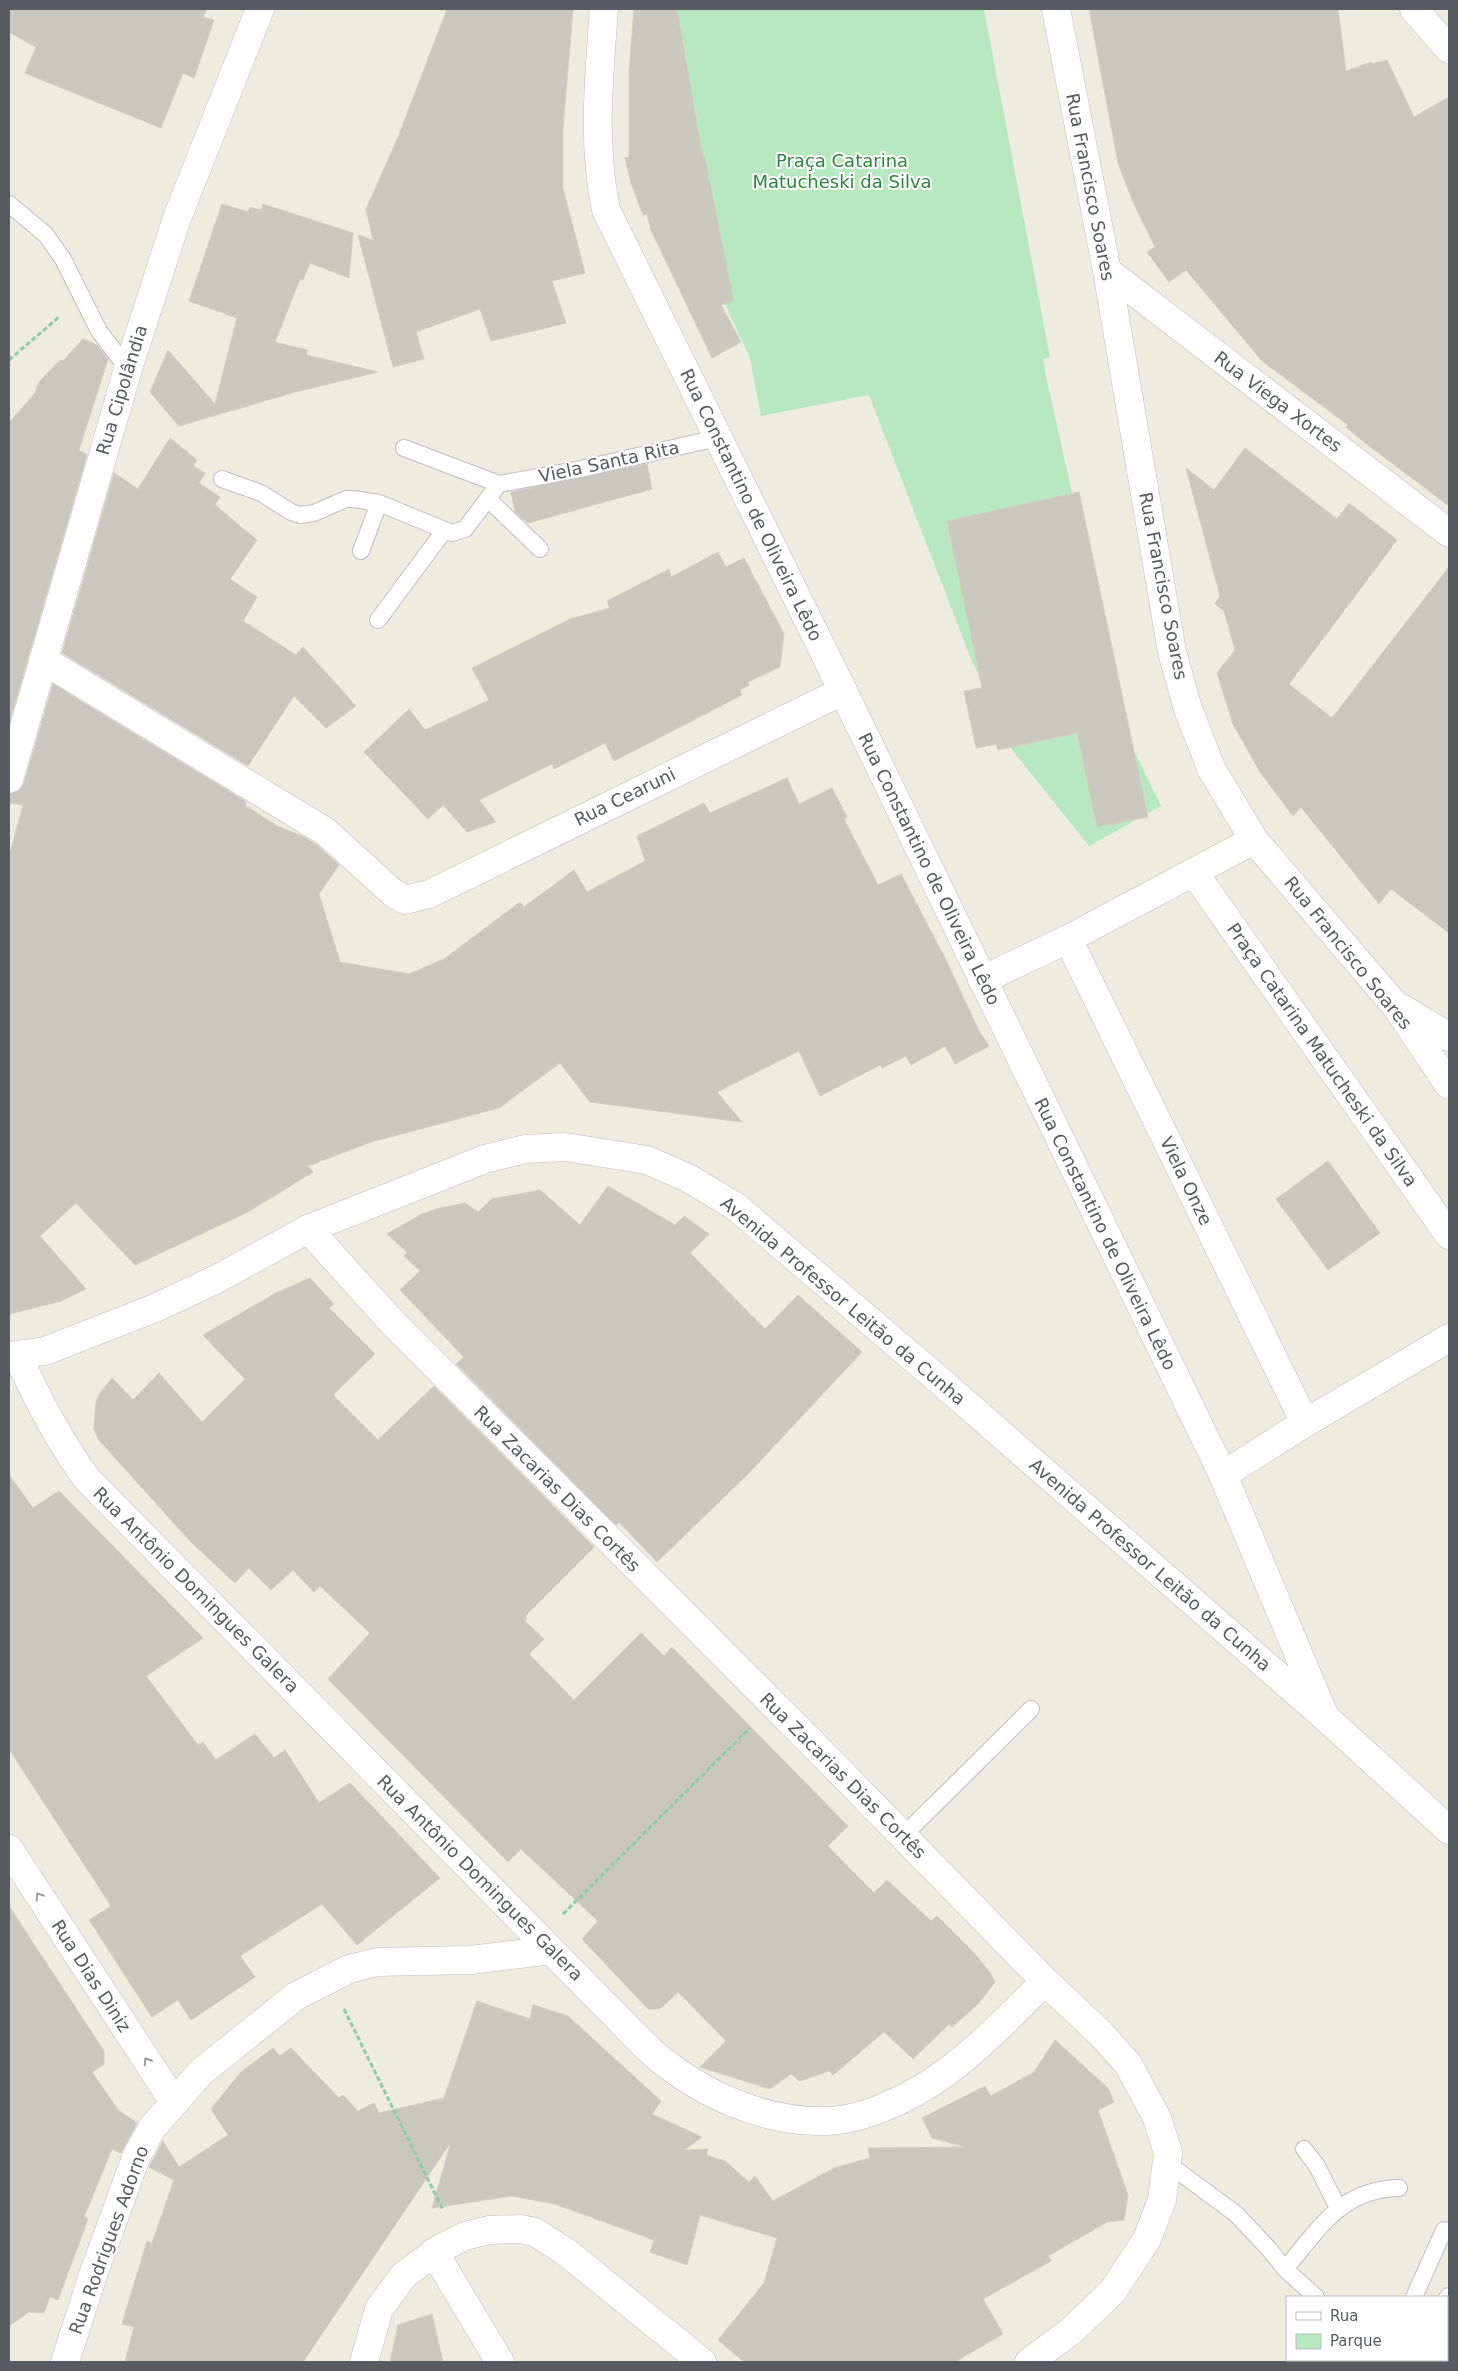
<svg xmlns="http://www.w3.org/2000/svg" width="1458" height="2371" viewBox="0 0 1458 2371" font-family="'DejaVu Sans',sans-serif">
<rect width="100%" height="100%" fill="#edecdf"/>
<!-- green -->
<path fill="#b8e8c0" d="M 668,9 L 984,9 L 1050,357 L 1043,359 L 1047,381 L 1122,716 L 1130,742 L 1161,806 L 1089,846 L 1013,751 L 971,659 L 869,395 L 761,416 L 750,358 L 714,280 L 664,74 Z"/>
<!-- building -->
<path fill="#cac8be" stroke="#d2cfbd" d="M 9,9 L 207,9 L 203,17 L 214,20 L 194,78 L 183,73 L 161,128 L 25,73 L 36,47 L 9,32 Z
M 447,9 L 573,9 L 563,128 L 563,188 L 585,273 L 552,281 L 566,323 L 491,341 L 480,309 L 416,332 L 424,359 L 393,367 L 358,235 L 373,240 L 366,209 L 397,140 Z
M 634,9 L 677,9 L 703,158 L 705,158 L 734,301 L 721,305 L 741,342 L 712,358 L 651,230 L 647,214 L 643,215 L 631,183 L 625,158 L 629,157 L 629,73 Z
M 1089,9 L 1338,9 L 1346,71 L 1372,62 L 1372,64 L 1387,60 L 1414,117 L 1449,97 L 1449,506 L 1360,439 L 1346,427 L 1348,425 L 1262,361 L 1186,270 L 1169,282 L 1147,252 L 1155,247 L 1133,202 L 1118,163 Z
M 222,204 L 248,212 L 250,207 L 261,210 L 263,204 L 353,233 L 349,278 L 310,263 L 303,280 L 300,279 L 275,342 L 307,350 L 306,355 L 378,372 L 295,392 L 179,426 L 150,392 L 168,350 L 215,404 L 237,318 L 189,301 Z
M 83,339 L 97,345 L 108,359 L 79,450 L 87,455 L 9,724 L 9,423 L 35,393 L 39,382 L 60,360 L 63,361 Z
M 170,438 L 197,460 L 193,466 L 205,473 L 199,483 L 220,497 L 215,505 L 257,540 L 230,579 L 257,597 L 243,621 L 296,655 L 303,647 L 356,706 L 326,728 L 294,696 L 248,766 L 62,653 L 114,473 L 138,489 Z
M 1245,448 L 1337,519 L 1349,503 L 1397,540 L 1289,684 L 1332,718 L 1449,567 L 1449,933 L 1391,889 L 1379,904 L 1301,807 L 1293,816 L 1260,772 L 1233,724 L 1217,673 L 1235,650 L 1224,611 L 1215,604 L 1220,596 L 1186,468 L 1214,490 Z
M 647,464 L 652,489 L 528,523 L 515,512 L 511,492 Z
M 1079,492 L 1148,817 L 1097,827 L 1077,733 L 998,750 L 996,744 L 976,748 L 964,691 L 982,688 L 947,521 Z
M 718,552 L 726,567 L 744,558 L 784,634 L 780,667 L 748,682 L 749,685 L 740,690 L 742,695 L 614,761 L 605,743 L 554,769 L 552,764 L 479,800 L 496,822 L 467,832 L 443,805 L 428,819 L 364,752 L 409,709 L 425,730 L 489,700 L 472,668 L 570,619 L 610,608 L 607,601 L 669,569 L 671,577 Z
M 53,684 L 245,801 L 246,806 L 277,826 L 302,836 L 317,845 L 339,865 L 319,894 L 340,962 L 409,974 L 444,959 L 520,902 L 524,907 L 574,870 L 587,892 L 645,861 L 637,836 L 704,803 L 710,813 L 787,778 L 799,804 L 832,788 L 847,817 L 844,819 L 878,885 L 901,874 L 947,962 L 978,1029 L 989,1046 L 955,1064 L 945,1046 L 911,1065 L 906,1056 L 882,1068 L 880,1065 L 820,1096 L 799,1051 L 717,1092 L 742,1122 L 590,1102 L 560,1063 L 499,1108 L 371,1142 L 308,1166 L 313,1172 L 248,1212 L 135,1265 L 76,1203 L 40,1236 L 86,1289 L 61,1301 L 9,1314 L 9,857 L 23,805 L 9,803 L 9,794 L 19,791 L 24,783 Z
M 1328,1161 L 1380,1233 L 1328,1270 L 1276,1199 Z
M 608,1186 L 675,1225 L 684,1216 L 709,1234 L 690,1253 L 765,1329 L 798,1295 L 862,1352 L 749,1473 L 657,1562 L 619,1522 L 616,1525 L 456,1364 L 464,1357 L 400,1290 L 420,1271 L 404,1256 L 407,1252 L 387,1234 L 420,1215 L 436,1209 L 465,1203 L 478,1212 L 492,1199 L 540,1190 L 580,1225 Z
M 310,1278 L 334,1304 L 329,1308 L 375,1354 L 333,1395 L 378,1440 L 434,1386 L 594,1547 L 525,1616 L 527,1618 L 525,1621 L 544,1639 L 529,1654 L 574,1700 L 641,1633 L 664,1656 L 672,1647 L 848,1826 L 828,1846 L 851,1870 L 874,1893 L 887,1880 L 931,1921 L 937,1916 L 973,1952 L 989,1971 L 995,1982 L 978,2004 L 952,2027 L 949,2024 L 913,2059 L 884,2032 L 833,2075 L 829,2071 L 800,2081 L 791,2074 L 770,2089 L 700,2067 L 726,2041 L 678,1992 L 660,2009 L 648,2009 L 582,1939 L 598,1921 L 521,1849 L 508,1862 L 328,1679 L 370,1633 L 320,1586 L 314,1592 L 293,1570 L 271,1590 L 249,1568 L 235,1583 L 190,1541 L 98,1439 L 94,1429 L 96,1402 L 100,1393 L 112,1378 L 133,1400 L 159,1373 L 202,1422 L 245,1379 L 203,1335 L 276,1293 Z
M 9,1475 L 33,1508 L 59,1491 L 203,1638 L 146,1676 L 198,1745 L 203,1742 L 216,1760 L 255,1734 L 274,1758 L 285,1750 L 319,1803 L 350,1783 L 440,1878 L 357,1945 L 322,1904 L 240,1956 L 255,1977 L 191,2020 L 178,2000 L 152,2017 L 89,1920 L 111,1906 L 9,1749 Z
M 9,1906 L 104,2051 L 104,2064 L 92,2072 L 119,2111 L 137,2123 L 121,2153 L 112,2149 L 84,2217 L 88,2219 L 58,2300 L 50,2297 L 44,2313 L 29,2312 L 9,2326 Z
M 477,2001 L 530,2019 L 533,2005 L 568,2016 L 661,2101 L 652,2114 L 702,2137 L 684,2150 L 708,2149 L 706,2155 L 725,2161 L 749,2182 L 755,2176 L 773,2201 L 834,2168 L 870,2158 L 868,2148 L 965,2147 L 932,2138 L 922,2118 L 985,2086 L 991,2096 L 1034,2072 L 1055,2040 L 1108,2088 L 1114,2102 L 1098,2110 L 1128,2195 L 1124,2220 L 1107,2222 L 1048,2256 L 1051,2261 L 983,2299 L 1003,2334 L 955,2362 L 744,2362 L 718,2340 L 764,2283 L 777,2238 L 700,2215 L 687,2265 L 650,2252 L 654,2240 L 555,2204 L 512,2196 L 432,2208 L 451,2142 L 303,2362 L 125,2362 L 134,2327 L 122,2324 L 147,2241 L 152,2243 L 174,2180 L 149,2167 L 163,2141 L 179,2167 L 228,2135 L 211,2109 L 241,2072 L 273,2048 L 280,2056 L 291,2048 L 339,2098 L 343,2095 L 358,2111 L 374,2103 L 379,2113 L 444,2098 Z
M 432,2314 L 443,2362 L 390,2362 L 398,2325 Z"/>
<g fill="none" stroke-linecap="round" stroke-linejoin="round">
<!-- service casing -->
<g stroke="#bcbec5" stroke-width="18">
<path id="service" d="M 9,204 L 45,234 L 63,259 L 99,331 L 128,369
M 404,448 L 499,484
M 222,479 L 261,493 L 291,512 L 300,515 L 314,513 L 346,499 L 353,499 L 379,503 L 452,533 L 465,529 L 499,484 L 581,469 L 717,438
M 489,500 L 540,549
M 361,551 L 379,503
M 378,620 L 444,531
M 903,1836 L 1031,1709
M 1304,2149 L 1317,2166 L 1338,2208
M 1167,2163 L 1236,2214 L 1269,2249 L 1285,2269 L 1316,2297
M 1285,2269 C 1319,2229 1341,2189 1399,2188
M 1414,2297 L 1444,2230
M 1447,2298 L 1449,2296
M 1377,2362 L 1378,2360"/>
</g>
<!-- minor casing -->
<g stroke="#bcbec5" stroke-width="29">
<path id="minor" d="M 1056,9 L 1107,271 L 1172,652 L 1188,709 L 1212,770 L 1254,840 L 1395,1005 L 1449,1085
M 1414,9 L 1449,49
M 1107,271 L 1449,533
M 43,660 L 326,832 L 392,892 L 405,900 L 429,894 L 843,691
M 9,779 L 128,369 L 177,218 L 260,9
M 1195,874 L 1449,1235
M 1068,939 L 1305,1423
M 982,980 L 1068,939 L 1254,840
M 1401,1008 L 1449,1037
M 308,1229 L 394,1324 L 808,1739 L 1045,1981 L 1101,2034 L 1128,2064 L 1157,2118 L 1168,2153 L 1162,2200 L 1147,2239 L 1113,2291 L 1070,2332 L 1029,2362
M 18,1356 C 38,1401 58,1439 87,1479 L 609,2009 C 624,2024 638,2040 654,2054 C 701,2094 764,2123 827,2121 C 865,2120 914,2096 945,2073 C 982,2046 1013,2013 1045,1981
M 1223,1475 L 1305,1423 L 1449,1338
M 9,1849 L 174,2102
M 434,2252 L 500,2362
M 65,2362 L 94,2272 L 137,2155 L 152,2128 L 201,2072 L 296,1996 L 349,1969 L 377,1962 L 470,1960 L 551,1950
M 364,2362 L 379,2309 L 404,2275 L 441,2248 L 465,2236 L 489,2230 L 521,2229 L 535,2232 L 566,2252 L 702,2362"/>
</g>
<!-- tertiary casing -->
<g stroke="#bcbec5" stroke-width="29">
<path id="tertiary" d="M 604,9 C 599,77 592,143 606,210 L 843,691 L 1223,1475 L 1325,1717
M 9,1356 L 45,1351 L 155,1308 L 217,1279 L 308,1229 L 485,1159 L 525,1149 L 565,1147 L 647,1160 L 688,1178 L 735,1206 L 939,1380 L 1325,1717 L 1449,1830"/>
</g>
<!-- path -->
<path stroke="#91c9a9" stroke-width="3" stroke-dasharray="5 2.5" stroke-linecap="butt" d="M 9,360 L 59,317
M 563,1914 L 750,1728
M 344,2009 L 443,2210"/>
<!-- service -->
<use href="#service" stroke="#fff" stroke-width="16"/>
<!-- minor -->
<use href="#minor" stroke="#fff" stroke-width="28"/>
<!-- tertiary -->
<use href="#tertiary" stroke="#fff" stroke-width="28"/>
</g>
<!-- one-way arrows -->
<defs><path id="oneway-chevron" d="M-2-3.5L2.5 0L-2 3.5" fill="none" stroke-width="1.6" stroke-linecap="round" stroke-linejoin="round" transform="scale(1.25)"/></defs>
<g stroke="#9b9da1">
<use href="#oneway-chevron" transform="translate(39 1896) rotate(-123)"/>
<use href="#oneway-chevron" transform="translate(147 2061) rotate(-123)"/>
</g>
<g text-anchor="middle" stroke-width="4" stroke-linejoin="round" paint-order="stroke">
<!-- park labels -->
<g font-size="18" fill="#2c863e" stroke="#fff">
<text x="842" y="167">Praça Catarina<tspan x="842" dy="21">Matucheski da Silva</tspan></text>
</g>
<!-- street labels -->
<g font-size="18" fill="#585b62" stroke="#fff">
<text transform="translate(1090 187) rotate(79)" y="6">Rua Francisco Soares</text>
<text transform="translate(122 390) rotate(-73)" y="6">Rua Cipolândia</text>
<text transform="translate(1278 402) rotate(37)" y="6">Rua Viega Xortes</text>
<text transform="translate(609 462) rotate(-12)" y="6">Viela Santa Rita</text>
<text transform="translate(751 505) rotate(64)" y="6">Rua Constantino de Oliveira Lêdo</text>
<text transform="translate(1163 586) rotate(79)" y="6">Rua Francisco Soares</text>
<text transform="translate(625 797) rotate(-26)" y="6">Rua Cearuni</text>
<text transform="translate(929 869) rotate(64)" y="6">Rua Constantino de Oliveira Lêdo</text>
<text transform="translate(1348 953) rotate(51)" y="6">Rua Francisco Soares</text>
<text transform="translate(1322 1055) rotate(55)" y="6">Praça Catarina Matucheski da Silva</text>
<text transform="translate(1186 1181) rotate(64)" y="6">Viela Onze</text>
<text transform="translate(1105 1234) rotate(64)" y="6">Rua Constantino de Oliveira Lêdo</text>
<text transform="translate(843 1301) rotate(40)" y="6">Avenida Professor Leitão da Cunha</text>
<text transform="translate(557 1489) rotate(45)" y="6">Rua Zacarias Dias Cortês</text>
<text transform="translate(1150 1565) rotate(41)" y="6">Avenida Professor Leitão da Cunha</text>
<text transform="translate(196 1590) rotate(45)" y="6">Rua Antônio Domingues Galera</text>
<text transform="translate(843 1776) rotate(45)" y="6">Rua Zacarias Dias Cortês</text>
<text transform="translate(480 1878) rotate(45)" y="6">Rua Antônio Domingues Galera</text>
<text transform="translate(91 1976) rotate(57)" y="6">Rua Dias Diniz</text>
<text transform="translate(109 2240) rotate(-70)" y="6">Rua Rodrigues Adorno</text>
</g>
</g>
<!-- border -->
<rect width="1458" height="2371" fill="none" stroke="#585b62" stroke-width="20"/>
<!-- legend -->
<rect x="1286" y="2296" width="162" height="65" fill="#ffffff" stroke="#bcbdc0"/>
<rect x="1296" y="2312" width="25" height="8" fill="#ffffff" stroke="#bcbdc0"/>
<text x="1330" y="2321" font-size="15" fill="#585b62">Rua</text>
<rect x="1296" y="2334" width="25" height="15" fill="#b8e8c0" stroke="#bcbdc0"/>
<text x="1330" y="2346" font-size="15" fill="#585b62">Parque</text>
</svg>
